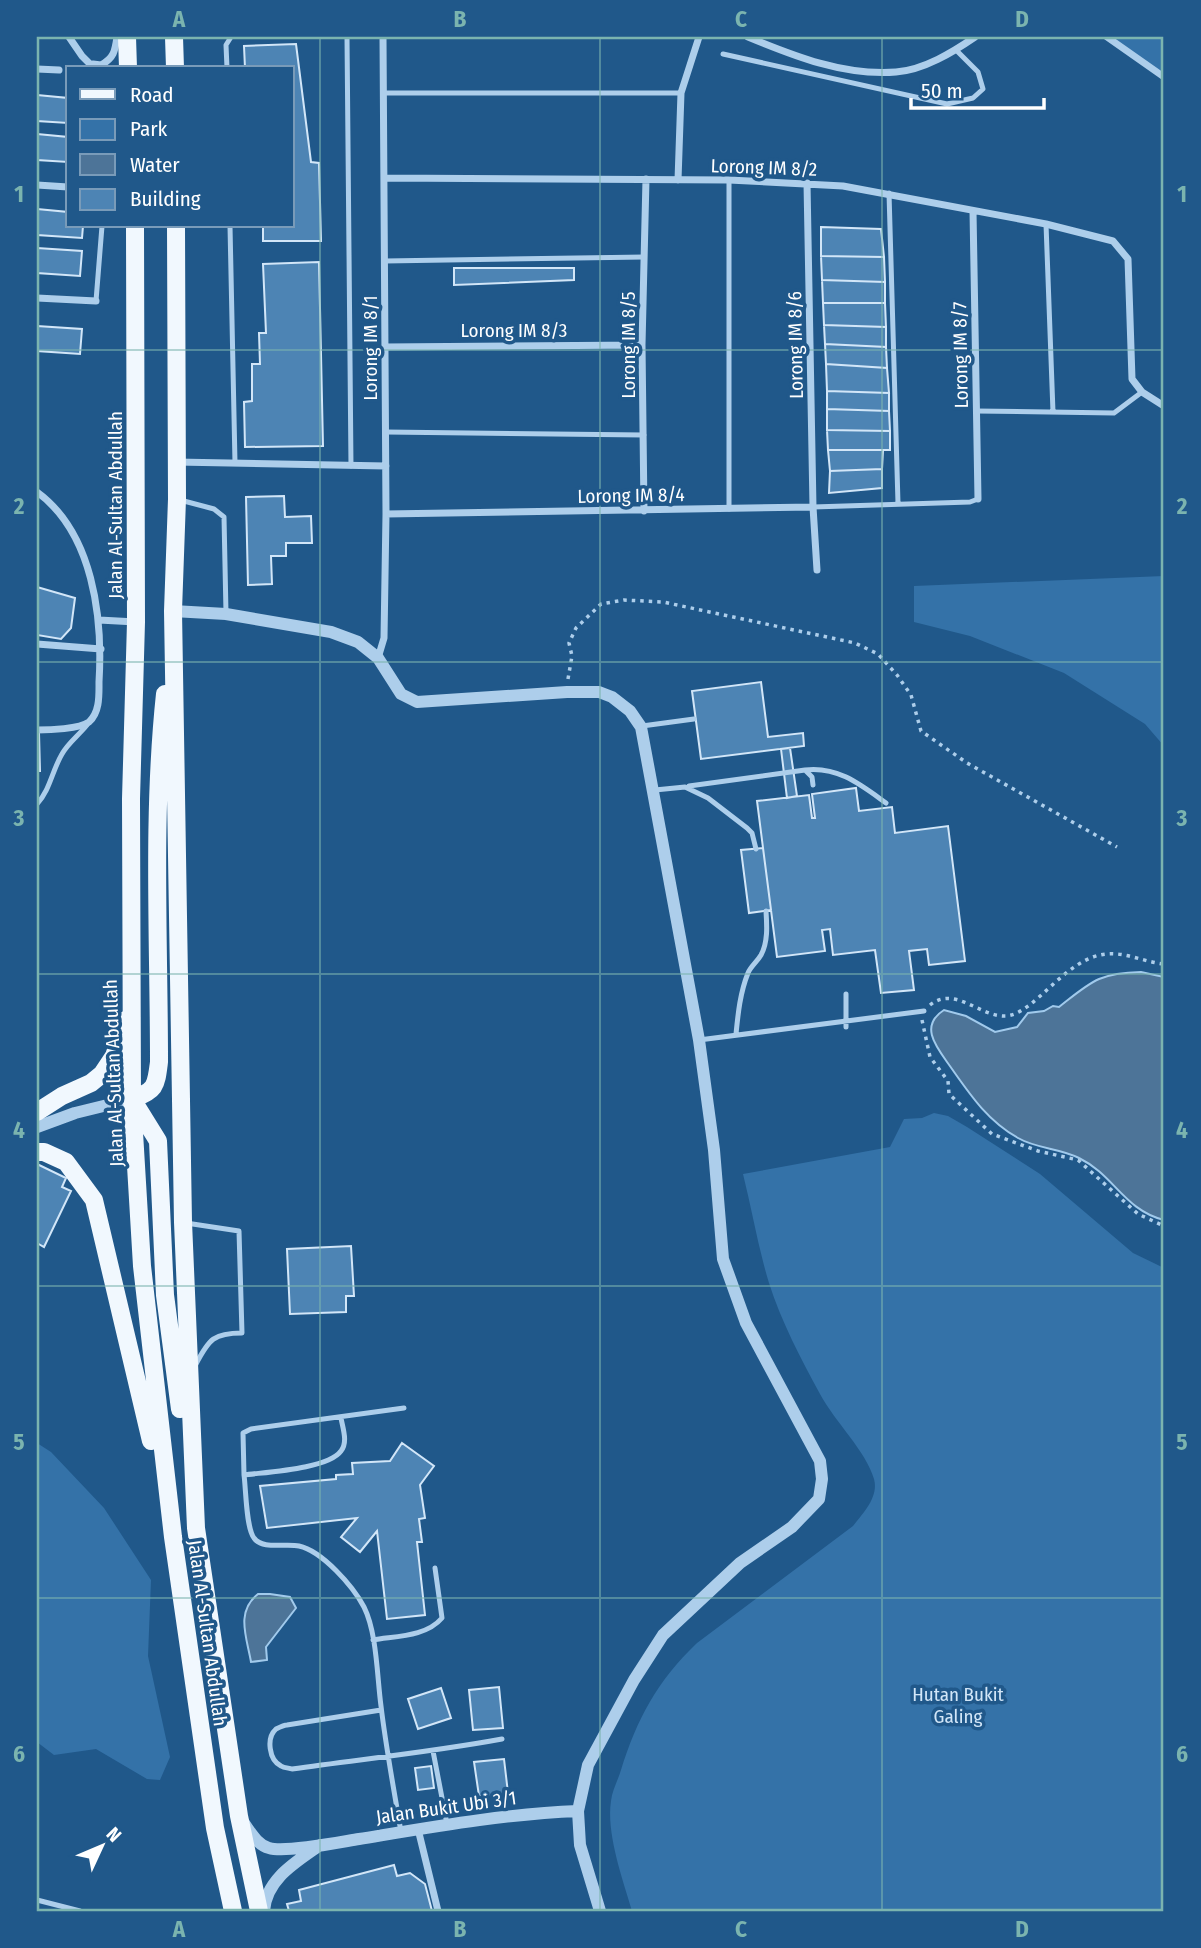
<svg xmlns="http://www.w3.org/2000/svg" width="1201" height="1948" viewBox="0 0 1201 1948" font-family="'Fira Sans Condensed',sans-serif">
<rect width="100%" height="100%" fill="#20588a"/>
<!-- green -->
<path fill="#3472a8" d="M 1107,37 L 1164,37 L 1164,74 Z
M 1164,576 L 1164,746 L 1145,724 L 1064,673 L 970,636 L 914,622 L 914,586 Z
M 934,1113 L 948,1116 L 967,1127 L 1040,1174 L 1133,1253 L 1164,1268 L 1164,1911 L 632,1911 C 623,1880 606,1834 611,1801 C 612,1791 618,1780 621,1770 C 637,1719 657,1681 697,1643 L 853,1526 C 863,1513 879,1497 874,1479 C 866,1451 835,1422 820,1394 C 801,1359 781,1321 769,1283 C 758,1247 752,1210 743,1174 L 890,1147 L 904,1119 L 922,1118 Z
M 37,1443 L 51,1452 L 104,1508 L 151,1580 L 148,1656 L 170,1757 L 160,1780 L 147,1779 L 96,1749 L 54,1755 L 37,1742 Z"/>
<!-- water -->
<path fill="#4d7498" stroke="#a1caec" stroke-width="2" d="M 1141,972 L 1164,977 L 1164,1220 C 1124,1210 1114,1175 1079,1158 C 1060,1148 1037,1149 1018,1138 C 988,1121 971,1096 952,1069 C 939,1050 917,1027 944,1010 L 966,1016 L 995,1032 L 1017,1027 L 1028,1013 L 1044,1011 L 1053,1006 L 1059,1007 C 1091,982 1098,973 1141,972 Z
M 258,1594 L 270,1594 L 290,1597 L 296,1608 L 266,1647 L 267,1660 L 251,1662 C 247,1638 235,1612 258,1594 Z"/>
<!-- building -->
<path fill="#4d84b4" stroke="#d2e6f8" stroke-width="2" d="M 296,44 L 311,162 L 319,163 L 321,241 L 263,241 L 263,226 L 292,226 L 292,68 L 245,68 L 244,46 Z
M 37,95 L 68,98 L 68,123 L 37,121 Z
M 37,134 L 68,137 L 68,162 L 37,160 Z
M 37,209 L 68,212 L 68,226 L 83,226 L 82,238 L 37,235 Z
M 821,227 L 881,229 L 884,257 L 821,256 Z
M 37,248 L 82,251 L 80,276 L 37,273 Z
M 821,256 L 884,257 L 885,282 L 822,280 Z
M 319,262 L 323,446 L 245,447 L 244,402 L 252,401 L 252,364 L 260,364 L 259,333 L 266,333 L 263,264 Z
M 454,268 L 574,268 L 574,280 L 454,285 Z
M 822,280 L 885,282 L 885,303 L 823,303 Z
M 823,303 L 885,303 L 886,327 L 824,325 Z
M 824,325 L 886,327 L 886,347 L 825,344 Z
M 37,326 L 82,329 L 80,354 L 37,351 Z
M 825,344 L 886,347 L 887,368 L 826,364 Z
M 826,364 L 887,368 L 889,393 L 827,391 Z
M 827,391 L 889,393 L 889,411 L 827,409 Z
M 827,409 L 889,411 L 890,431 L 827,430 Z
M 827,430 L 890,431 L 890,450 L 828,450 Z
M 828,450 L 883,450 L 882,469 L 830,471 Z
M 882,469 L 882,488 L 829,493 L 830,471 Z
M 284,496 L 285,517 L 311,516 L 312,543 L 286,543 L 286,556 L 271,556 L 272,584 L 248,585 L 246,497 Z
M 37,587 L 75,598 L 71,628 L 61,639 L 37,635 Z
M 761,682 L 768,737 L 803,733 L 804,746 L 701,759 L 692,691 Z
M 37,733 L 39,733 L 40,771 L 37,771 Z
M 790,748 L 797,796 L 787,798 L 781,749 Z
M 856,788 L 859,811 L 892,807 L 895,833 L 948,826 L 965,961 L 929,965 L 927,949 L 909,951 L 914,990 L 881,993 L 875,950 L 833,955 L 830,929 L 822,930 L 825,951 L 777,957 L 757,801 L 809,795 L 812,818 L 815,818 L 812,794 Z
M 763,848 L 771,910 L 749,913 L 741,850 Z
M 37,1164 L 66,1178 L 62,1187 L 71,1191 L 44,1247 L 37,1243 Z
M 351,1246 L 354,1296 L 346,1296 L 346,1312 L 290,1314 L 287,1249 Z
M 402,1443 L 434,1466 L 420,1485 L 425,1518 L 419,1519 L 422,1542 L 417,1542 L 425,1615 L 387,1619 L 377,1531 L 360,1552 L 341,1537 L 357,1518 L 267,1528 L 260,1486 L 336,1479 L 336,1475 L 353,1474 L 352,1463 L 390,1461 Z
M 499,1687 L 503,1728 L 473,1730 L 469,1690 Z
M 441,1688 L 451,1718 L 418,1729 L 408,1699 Z
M 504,1759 L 508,1793 L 479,1796 L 474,1762 Z
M 431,1766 L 434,1788 L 418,1790 L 415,1768 Z
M 394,1865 L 397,1876 L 410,1873 L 425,1884 L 432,1911 L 287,1911 L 289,1911 L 287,1904 L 301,1901 L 299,1890 Z"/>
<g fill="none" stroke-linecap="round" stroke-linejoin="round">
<!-- path -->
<path stroke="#adceeb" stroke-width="3.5" stroke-dasharray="3.5 5" stroke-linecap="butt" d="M 568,679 L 572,656 L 569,643 L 576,628 L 601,604 L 624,600 L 663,602 L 855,643 L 878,654 L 897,675 L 911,695 L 921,731 L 967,763 L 1117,847
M 930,1005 C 955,985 979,1017 1006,1016 C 1035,1014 1065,958 1106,954 C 1126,952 1144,962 1164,964
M 922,1020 L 930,1057 L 948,1081 L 949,1094 L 992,1134 L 1038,1151 L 1078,1160 L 1138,1214 L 1164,1226"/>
<!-- service -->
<path stroke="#adceeb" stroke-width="5" d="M 347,37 L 351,466
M 723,54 L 947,104 L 973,98 L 983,89 L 978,72 L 956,50
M 227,68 L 226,45 L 231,37
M 384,93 L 681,93
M 889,193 L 898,503
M 1046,224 L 1053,412
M 230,226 L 235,463
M 385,261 L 644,257
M 96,301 L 102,226
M 976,411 L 1114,413 L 1142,392
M 386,432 L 644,435
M 180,500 L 214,509 L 224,517 L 226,613
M 813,507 L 970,502 L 978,499
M 729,509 L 729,180
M 642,726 L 694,719
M 813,785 L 812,777 L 805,770 C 838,766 861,785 886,803
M 689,786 L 805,770
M 655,790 L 685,787 L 708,798 L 747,828 L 752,833 L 756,849
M 37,804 C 50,790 52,771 62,754 C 68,743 79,735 87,725
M 846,1027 L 846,994
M 736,1034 C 738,1014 740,993 748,973 C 751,966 757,962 761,955 C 768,942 767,926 766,911
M 699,1040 L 924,1011
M 186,1223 L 239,1231 L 242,1333 C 214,1333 209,1339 196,1364
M 341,1418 C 343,1429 348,1442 341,1451 C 328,1469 266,1472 244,1475 C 246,1489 246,1528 254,1538 C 262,1550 286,1543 299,1546 C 322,1551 353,1586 364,1607 C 377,1633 377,1677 381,1706 C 386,1748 394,1790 401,1832
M 244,1475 L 243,1433 L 251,1429 L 404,1408
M 373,1640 C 395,1636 426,1637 442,1618 L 435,1568
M 381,1710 L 287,1725 C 285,1725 278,1728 276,1729 C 266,1738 269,1760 281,1766 C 284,1768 289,1768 292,1769 C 362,1759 432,1752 502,1739
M 433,1751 L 447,1824
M 37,1900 L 80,1911"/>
<!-- minor -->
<path stroke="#adceeb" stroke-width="7" d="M 69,37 L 82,56 L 94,68
M 748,37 C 794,56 844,76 896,72 C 924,70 953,52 975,37
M 1107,37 L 1164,77
M 93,64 L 101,65 C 114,58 115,51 117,37
M 37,69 L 59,70
M 384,178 L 729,180 L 843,186 L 1046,224 L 1113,241 L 1128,259 L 1132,379 L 1142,392 L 1164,406
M 678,180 L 681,93 L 699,37
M 807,183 L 813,507
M 37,185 L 68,187
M 973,211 L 978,499
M 37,298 L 96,301
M 385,347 L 642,345
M 176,462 L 386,466
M 37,492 C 93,533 103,617 99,682 C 99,695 100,712 89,722 C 80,729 49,730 37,730
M 644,511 L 642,345 L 646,179
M 386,514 L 813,507 L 817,570
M 99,620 L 136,622
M 37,644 L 101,649
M 378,658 L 384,638 L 386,514 L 383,37
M 418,1829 L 438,1911"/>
<!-- tertiary -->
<path stroke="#adceeb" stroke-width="12" d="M 173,611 L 226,614 L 331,632 L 358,642 L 378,658 L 401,694 L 417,702 L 567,692 L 599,692 L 612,697 L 630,711 L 641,727 L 699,1040 L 714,1150 L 723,1259 L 746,1323 L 820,1461 L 822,1479 L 819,1499 L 792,1527 L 740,1563 L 663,1635 L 634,1680 L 588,1765 L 578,1811 L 580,1845 L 600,1911
M 37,1127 L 75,1113 L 132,1099
M 243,1822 C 250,1831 257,1845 269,1848 C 285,1853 340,1842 359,1839 C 432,1827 504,1814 578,1811
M 264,1911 C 266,1879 296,1862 320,1845"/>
<!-- primary -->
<path stroke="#f1f8fe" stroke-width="18" d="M 127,37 L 128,68
M 174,37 L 175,68
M 135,226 L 136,622 L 131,799 L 132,1099 L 142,1266 L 173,1537 L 215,1828 L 233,1911
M 176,226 L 177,499 L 173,611 L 183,1222 L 196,1528 L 239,1816 L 259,1911
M 132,1099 C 156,1091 156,1086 159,1062 C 159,940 152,816 165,694
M 132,1099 L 158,1141 L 165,1295 L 180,1409
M 37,1112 L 62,1096 L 91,1083 L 102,1074 L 114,1056 L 127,1019
M 37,1152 L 44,1152 L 66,1162 L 94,1200 L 151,1441"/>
</g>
<!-- grid -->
<path fill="none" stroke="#7bb4af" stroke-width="2" stroke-opacity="0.55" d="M 320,37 L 320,1911M 600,37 L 600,1911M 882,37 L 882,1911M 37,350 L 1164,350M 37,662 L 1164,662M 37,974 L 1164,974M 37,1286 L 1164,1286M 37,1598 L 1164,1598"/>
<g text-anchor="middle" stroke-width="7" stroke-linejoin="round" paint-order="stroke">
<!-- street labels -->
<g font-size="19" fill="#fff" stroke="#20588a">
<text transform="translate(764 167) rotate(2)" y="7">Lorong IM 8/2</text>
<text x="514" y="337">Lorong IM 8/3</text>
<text transform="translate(628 345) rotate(-90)" y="7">Lorong IM 8/5</text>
<text transform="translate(795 345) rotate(-91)" y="7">Lorong IM 8/6</text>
<text transform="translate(370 348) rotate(-90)" y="7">Lorong IM 8/1</text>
<text transform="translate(960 355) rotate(-91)" y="7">Lorong IM 8/7</text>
<text transform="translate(631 495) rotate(-1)" y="7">Lorong IM 8/4</text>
<text transform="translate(115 505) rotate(-90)" y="7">Jalan Al-Sultan Abdullah</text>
<text transform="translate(113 1073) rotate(-92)" y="7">Jalan Al-Sultan Abdullah</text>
<text transform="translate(208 1633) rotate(82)" y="7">Jalan Al-Sultan Abdullah</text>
<text transform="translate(446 1807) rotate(-8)" y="7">Jalan Bukit Ubi 3/1</text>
</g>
<!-- park labels -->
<g font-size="19" fill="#d2e6f8" stroke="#20588a">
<text x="958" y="1701">Hutan Bukit<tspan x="958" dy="22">Galing</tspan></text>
</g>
</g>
<!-- border -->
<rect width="1201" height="1948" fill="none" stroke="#20588a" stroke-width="77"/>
<!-- legend -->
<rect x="66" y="66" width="228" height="161" fill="#20588a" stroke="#799bb9" stroke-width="2"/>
<rect x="80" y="89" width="35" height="10" fill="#f1f8fe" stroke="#799bb9" stroke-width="2"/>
<text x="130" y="102" font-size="21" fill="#ffffff">Road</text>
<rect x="80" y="119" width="35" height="21" fill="#3472a8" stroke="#799bb9" stroke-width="2"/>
<text x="130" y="136" font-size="21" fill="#ffffff">Park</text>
<rect x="80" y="154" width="35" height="21" fill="#4d7498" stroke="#799bb9" stroke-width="2"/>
<text x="130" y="172" font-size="21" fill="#ffffff">Water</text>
<rect x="80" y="189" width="35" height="21" fill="#4d84b4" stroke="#799bb9" stroke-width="2"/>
<text x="130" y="206" font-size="21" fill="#ffffff">Building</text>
<!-- north arrow -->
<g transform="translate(102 1846) rotate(46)" stroke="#20588a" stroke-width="5" paint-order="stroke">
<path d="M0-5L12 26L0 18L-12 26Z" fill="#ffffff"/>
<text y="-10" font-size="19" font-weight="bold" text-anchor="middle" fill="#ffffff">N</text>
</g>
<!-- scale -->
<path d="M911 98v10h133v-10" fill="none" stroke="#ffffff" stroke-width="3.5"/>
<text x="921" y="98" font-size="21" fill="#ffffff" stroke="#20588a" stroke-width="5" paint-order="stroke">50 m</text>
<rect x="38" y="38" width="1124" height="1872" fill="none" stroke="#7bb4af" stroke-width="2.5"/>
<g font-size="23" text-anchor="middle" font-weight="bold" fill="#7bb4af">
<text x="179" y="27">A</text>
<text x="460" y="27">B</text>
<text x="741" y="27">C</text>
<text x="1022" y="27">D</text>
<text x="19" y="202">1</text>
<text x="1182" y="202">1</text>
<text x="19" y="514">2</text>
<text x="1182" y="514">2</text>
<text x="19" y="826">3</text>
<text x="1182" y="826">3</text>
<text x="19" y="1138">4</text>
<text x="1182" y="1138">4</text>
<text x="19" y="1450">5</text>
<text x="1182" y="1450">5</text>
<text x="19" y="1762">6</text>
<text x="1182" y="1762">6</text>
<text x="179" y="1937">A</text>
<text x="460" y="1937">B</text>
<text x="741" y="1937">C</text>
<text x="1022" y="1937">D</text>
</g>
</svg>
